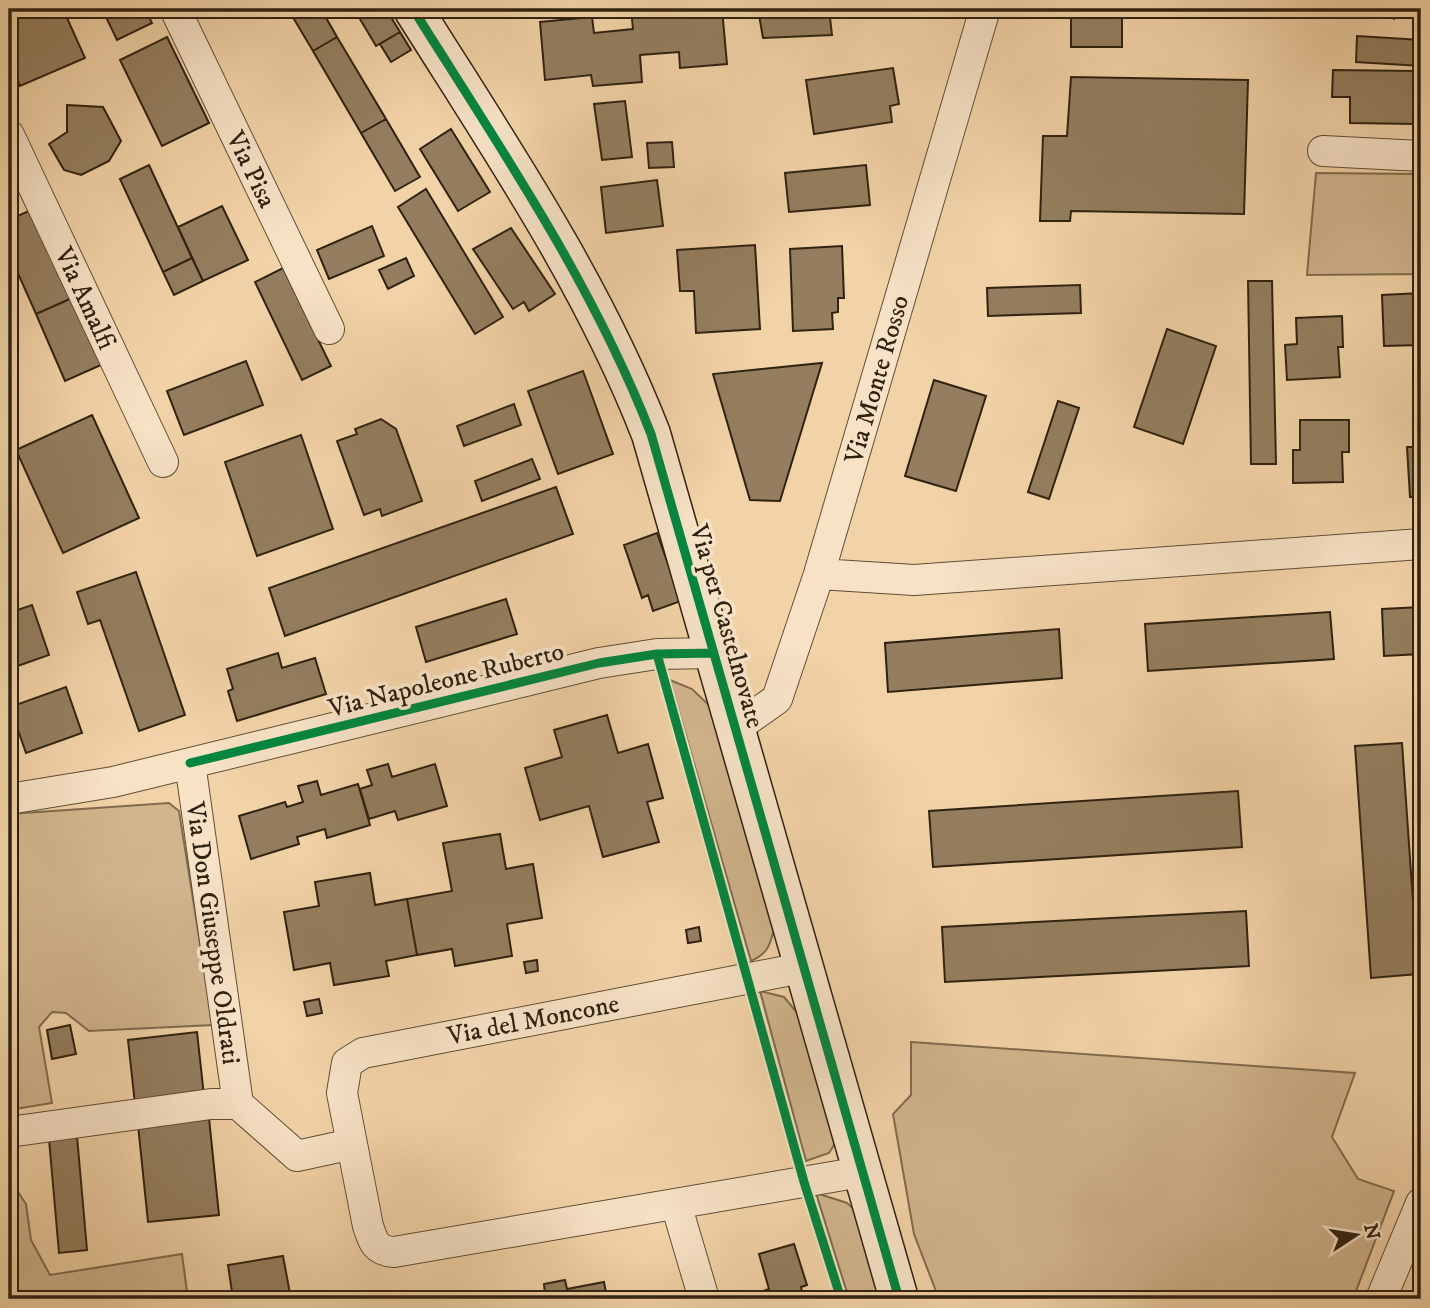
<svg xmlns="http://www.w3.org/2000/svg" width="1430" height="1308" viewBox="0 0 1430 1308" font-family="'IM FELL DW Pica',serif">
<rect width="100%" height="100%" fill="#f2d3a7"/>
<filter id="stains"><feTurbulence type="fractalNoise" baseFrequency=".00286" numOctaves="4"/><feColorMatrix values="0 0 0 0 .2 0 0 0 0 .09 0 0 0 0 .02 0 0 0 .5 -.17"/></filter>
<radialGradient id="worn" r=".72"><stop offset=".6" stop-color="#630" stop-opacity="0"/><stop offset="1" stop-color="#630" stop-opacity=".3"/></radialGradient>
<!-- green -->
<path fill="#d1b58d" stroke="#806c4e" stroke-width="2" d="M 1316,173 L 1421,174 L 1421,274 L 1307,275 Z
M 670,680 L 692,689 L 713,709 L 774,929 C 770,946 767,954 751,961 Z
M 169,803 L 179,811 L 213,1025 L 89,1031 L 66,1013 L 52,1012 L 39,1027 L 52,1103 L 9,1110 L 9,814 Z
M 760,991 L 784,997 L 799,1015 L 837,1140 L 829,1153 L 806,1161 Z
M 911,1042 L 1355,1073 L 1332,1137 L 1358,1179 L 1394,1191 L 1353,1299 L 939,1299 L 914,1234 L 893,1114 L 911,1095 Z
M 9,1178 L 26,1204 L 31,1240 L 50,1275 L 182,1254 L 188,1299 L 9,1299 Z
M 816,1193 L 847,1203 L 857,1212 L 885,1299 L 849,1299 Z"/>
<!-- building -->
<path fill="#947e5f" stroke="#2f2210" stroke-width="2" d="M 9,9 L 63,9 L 85,58 L 20,86 L 9,60 Z
M 125,9 L 145,9 L 152,23 L 117,40 L 106,17 Z
M 288,9 L 321,9 L 337,37 L 313,51 Z
M 354,9 L 386,9 L 400,32 L 376,46 Z
M 631,9 L 680,9 L 680,12 L 722,9 L 727,64 L 680,68 L 679,52 L 640,55 L 642,82 L 593,86 L 591,75 L 545,80 L 540,22 L 592,17 L 594,33 L 633,29 Z
M 758,9 L 829,9 L 832,35 L 763,38 Z
M 1071,9 L 1122,9 L 1122,47 L 1071,47 Z
M 1387,9 L 1409,9 L 1394,19 Z
M 400,32 L 411,50 L 391,62 L 380,44 Z
M 1357,36 L 1421,40 L 1421,66 L 1356,62 Z
M 167,37 L 209,123 L 162,146 L 120,60 Z
M 337,37 L 386,119 L 361,133 L 313,51 Z
M 893,68 L 899,104 L 890,106 L 892,122 L 814,134 L 806,80 Z
M 1333,70 L 1416,71 L 1415,124 L 1350,123 L 1350,97 L 1332,97 Z
M 1071,77 L 1248,80 L 1244,214 L 1071,211 L 1070,221 L 1040,221 L 1043,136 L 1067,136 Z
M 625,101 L 632,157 L 602,160 L 594,104 Z
M 67,105 L 103,107 L 121,141 L 109,161 L 81,175 L 64,170 L 49,144 L 67,132 Z
M 386,119 L 420,177 L 395,191 L 361,133 Z
M 451,129 L 490,192 L 458,211 L 420,149 Z
M 672,142 L 674,167 L 649,168 L 647,143 Z
M 149,165 L 192,258 L 163,272 L 120,179 Z
M 866,165 L 870,205 L 789,212 L 785,173 Z
M 657,180 L 663,226 L 606,233 L 601,187 Z
M 426,189 L 503,317 L 475,334 L 398,207 Z
M 222,206 L 248,260 L 203,281 L 178,227 Z
M 33,209 L 72,298 L 36,314 L 9,253 L 9,220 Z
M 372,226 L 384,256 L 329,279 L 317,250 Z
M 511,228 L 555,294 L 529,311 L 524,302 L 513,309 L 473,249 Z
M 755,245 L 760,329 L 696,333 L 694,291 L 680,291 L 677,250 Z
M 842,246 L 844,298 L 838,298 L 838,312 L 832,313 L 833,329 L 793,331 L 790,249 Z
M 192,258 L 203,281 L 174,295 L 163,272 Z
M 406,258 L 414,276 L 388,289 L 379,270 Z
M 283,268 L 331,366 L 302,380 L 255,282 Z
M 1248,281 L 1272,281 L 1276,464 L 1251,464 Z
M 1080,285 L 1081,313 L 988,316 L 987,288 Z
M 1421,293 L 1421,345 L 1384,346 L 1382,295 Z
M 72,298 L 101,365 L 65,381 L 36,314 Z
M 1342,316 L 1343,347 L 1338,347 L 1340,377 L 1287,380 L 1285,345 L 1297,344 L 1296,318 Z
M 1167,329 L 1216,346 L 1183,444 L 1134,427 Z
M 246,361 L 263,405 L 184,435 L 167,391 Z
M 822,363 L 780,501 L 750,500 L 713,374 Z
M 583,371 L 613,454 L 558,474 L 528,391 Z
M 934,380 L 986,396 L 956,491 L 905,476 Z
M 1058,401 L 1079,408 L 1049,499 L 1028,492 Z
M 514,404 L 521,425 L 464,446 L 457,426 Z
M 92,415 L 139,518 L 63,553 L 16,450 Z
M 381,419 L 396,429 L 422,501 L 382,516 L 380,509 L 364,515 L 337,441 L 357,434 L 355,429 Z
M 1300,420 L 1349,420 L 1349,452 L 1342,452 L 1343,482 L 1293,483 L 1293,450 L 1300,450 Z
M 301,435 L 333,529 L 257,556 L 225,462 Z
M 1407,447 L 1421,447 L 1421,497 L 1410,497 Z
M 532,459 L 540,479 L 482,501 L 475,481 Z
M 556,487 L 573,534 L 285,636 L 269,588 Z
M 657,533 L 681,601 L 653,611 L 648,595 L 642,598 L 624,545 Z
M 136,572 L 185,715 L 139,731 L 100,620 L 88,624 L 77,592 Z
M 506,599 L 517,634 L 426,662 L 416,627 Z
M 32,605 L 49,655 L 9,669 L 9,613 Z
M 1421,607 L 1421,654 L 1384,656 L 1382,609 Z
M 1330,612 L 1334,659 L 1148,671 L 1145,624 Z
M 1059,629 L 1062,678 L 888,692 L 885,643 Z
M 278,653 L 282,668 L 315,658 L 326,694 L 237,721 L 228,691 L 233,689 L 227,669 Z
M 66,687 L 82,733 L 26,753 L 10,707 Z
M 607,715 L 618,753 L 648,744 L 663,798 L 647,802 L 659,842 L 603,857 L 589,806 L 540,820 L 525,768 L 562,757 L 554,730 Z
M 1402,743 L 1418,974 L 1371,978 L 1355,746 Z
M 388,764 L 392,777 L 435,764 L 447,806 L 398,820 L 395,811 L 369,819 L 360,789 L 372,785 L 367,770 Z
M 317,781 L 321,795 L 358,784 L 370,825 L 327,838 L 325,829 L 297,837 L 299,844 L 251,859 L 239,816 L 285,802 L 287,807 L 303,802 L 298,786 Z
M 1238,791 L 1242,847 L 933,867 L 929,811 Z
M 500,834 L 506,869 L 533,864 L 542,918 L 507,924 L 512,956 L 455,966 L 452,949 L 417,955 L 407,899 L 452,891 L 443,843 Z
M 370,873 L 375,905 L 407,899 L 417,955 L 386,961 L 389,976 L 334,985 L 330,963 L 294,970 L 284,912 L 319,906 L 315,882 Z
M 1246,911 L 1249,966 L 945,982 L 942,927 Z
M 699,927 L 701,941 L 688,943 L 686,930 Z
M 537,960 L 538,971 L 526,973 L 524,962 Z
M 319,999 L 322,1013 L 307,1016 L 304,1002 Z
M 70,1025 L 76,1054 L 52,1059 L 47,1030 Z
M 197,1032 L 204,1096 L 135,1104 L 128,1040 Z
M 209,1118 L 219,1215 L 148,1222 L 138,1125 Z
M 77,1136 L 87,1250 L 59,1253 L 49,1139 Z
M 794,1244 L 807,1285 L 801,1287 L 804,1299 L 752,1299 L 750,1295 L 769,1289 L 759,1254 Z
M 283,1256 L 291,1299 L 233,1299 L 228,1265 Z
M 565,1280 L 567,1289 L 604,1282 L 607,1299 L 514,1299 L 545,1294 L 544,1284 Z"/>
<g fill="none" stroke-linecap="round" stroke-linejoin="round">
<!-- street casing -->
<g stroke="#604e36" stroke-width="32">
<path id="street" d="M 175,9 L 329,329
M 9,135 L 163,462
M 1323,151 L 1421,156
M 819,574 L 914,580 L 1421,544
M 736,728 L 777,699 L 819,574 L 985,9
M 190,763 L 238,1104
M 9,799 L 113,782 L 599,663 L 657,654 L 714,653
M 802,968 L 363,1053 L 347,1063 L 342,1093 L 368,1226 C 373,1242 376,1251 394,1252 L 861,1172
M 9,1132 L 211,1104 L 238,1104 L 297,1156 L 352,1144
M 676,1204 L 704,1299
M 1381,1299 L 1421,1203"/>
</g>
<!-- secondary casing -->
<g stroke="#2f2210" stroke-width="41">
<path id="secondary" d="M 413,9 C 499,146 592,282 651,434 L 899,1299"/>
</g>
<!-- street -->
<use href="#street" stroke="#f7e2c6" stroke-width="30"/>
<!-- secondary -->
<use href="#secondary" stroke="#f7e2c6" stroke-width="38"/>
<!-- cycleway casing -->
<g stroke="#f7e2c6" stroke-width="13">
<path id="cycleway" d="M 413,9 C 499,146 592,282 651,434 L 899,1299
M 657,654 L 804,1182 L 841,1299
M 190,763 L 599,663 L 657,654 L 714,653"/>
</g>
<!-- cycleway -->
<use href="#cycleway" stroke="#00873e" stroke-width="9"/>
</g>
<g text-anchor="middle" stroke-width="7" stroke-linejoin="round" paint-order="stroke">
<!-- street labels -->
<g font-size="26" fill="#2f2210" stroke="#f7e2c6">
<text transform="translate(252 169) rotate(64)" y="9">Via Pisa</text>
<text transform="translate(86 298) rotate(65)" y="9">Via Amalfi</text>
<text transform="translate(876 379) rotate(-74)" y="9">Via Monte Rosso</text>
<text transform="translate(728 626) rotate(74)" y="9">Via per Castelnovate</text>
<text transform="translate(446 679) rotate(-14)" y="9">Via Napoleone Ruberto</text>
<text transform="translate(214 933) rotate(82)" y="9">Via Don Giuseppe Oldrati</text>
<text transform="translate(533 1019) rotate(-11)" y="9">Via del Moncone</text>
</g>
</g>
<!-- margin -->
<rect width="1430" height="1308" fill="none" stroke="#f2d3a7" stroke-width="35"/>
<rect x="10" y="10" width="1409" height="1287" fill="none" stroke="#2f2210" stroke-width="3.5"/>
<rect x="18" y="18" width="1395" height="1273" fill="none" stroke="#2f2210" stroke-width="2"/>
<!-- north arrow -->
<g transform="translate(1356 1235) rotate(78)" stroke="#f7e2c6" stroke-width="5" paint-order="stroke">
<path d="M0-5L12 26L0 18L-12 26Z" fill="#2f2210"/>
<text y="-10" font-size="19" font-weight="bold" text-anchor="middle" fill="#2f2210">N</text>
</g>
<rect width="100%" height="100%" filter="url(#stains)"/>
<rect width="100%" height="100%" fill="url(#worn)"/>
</svg>
